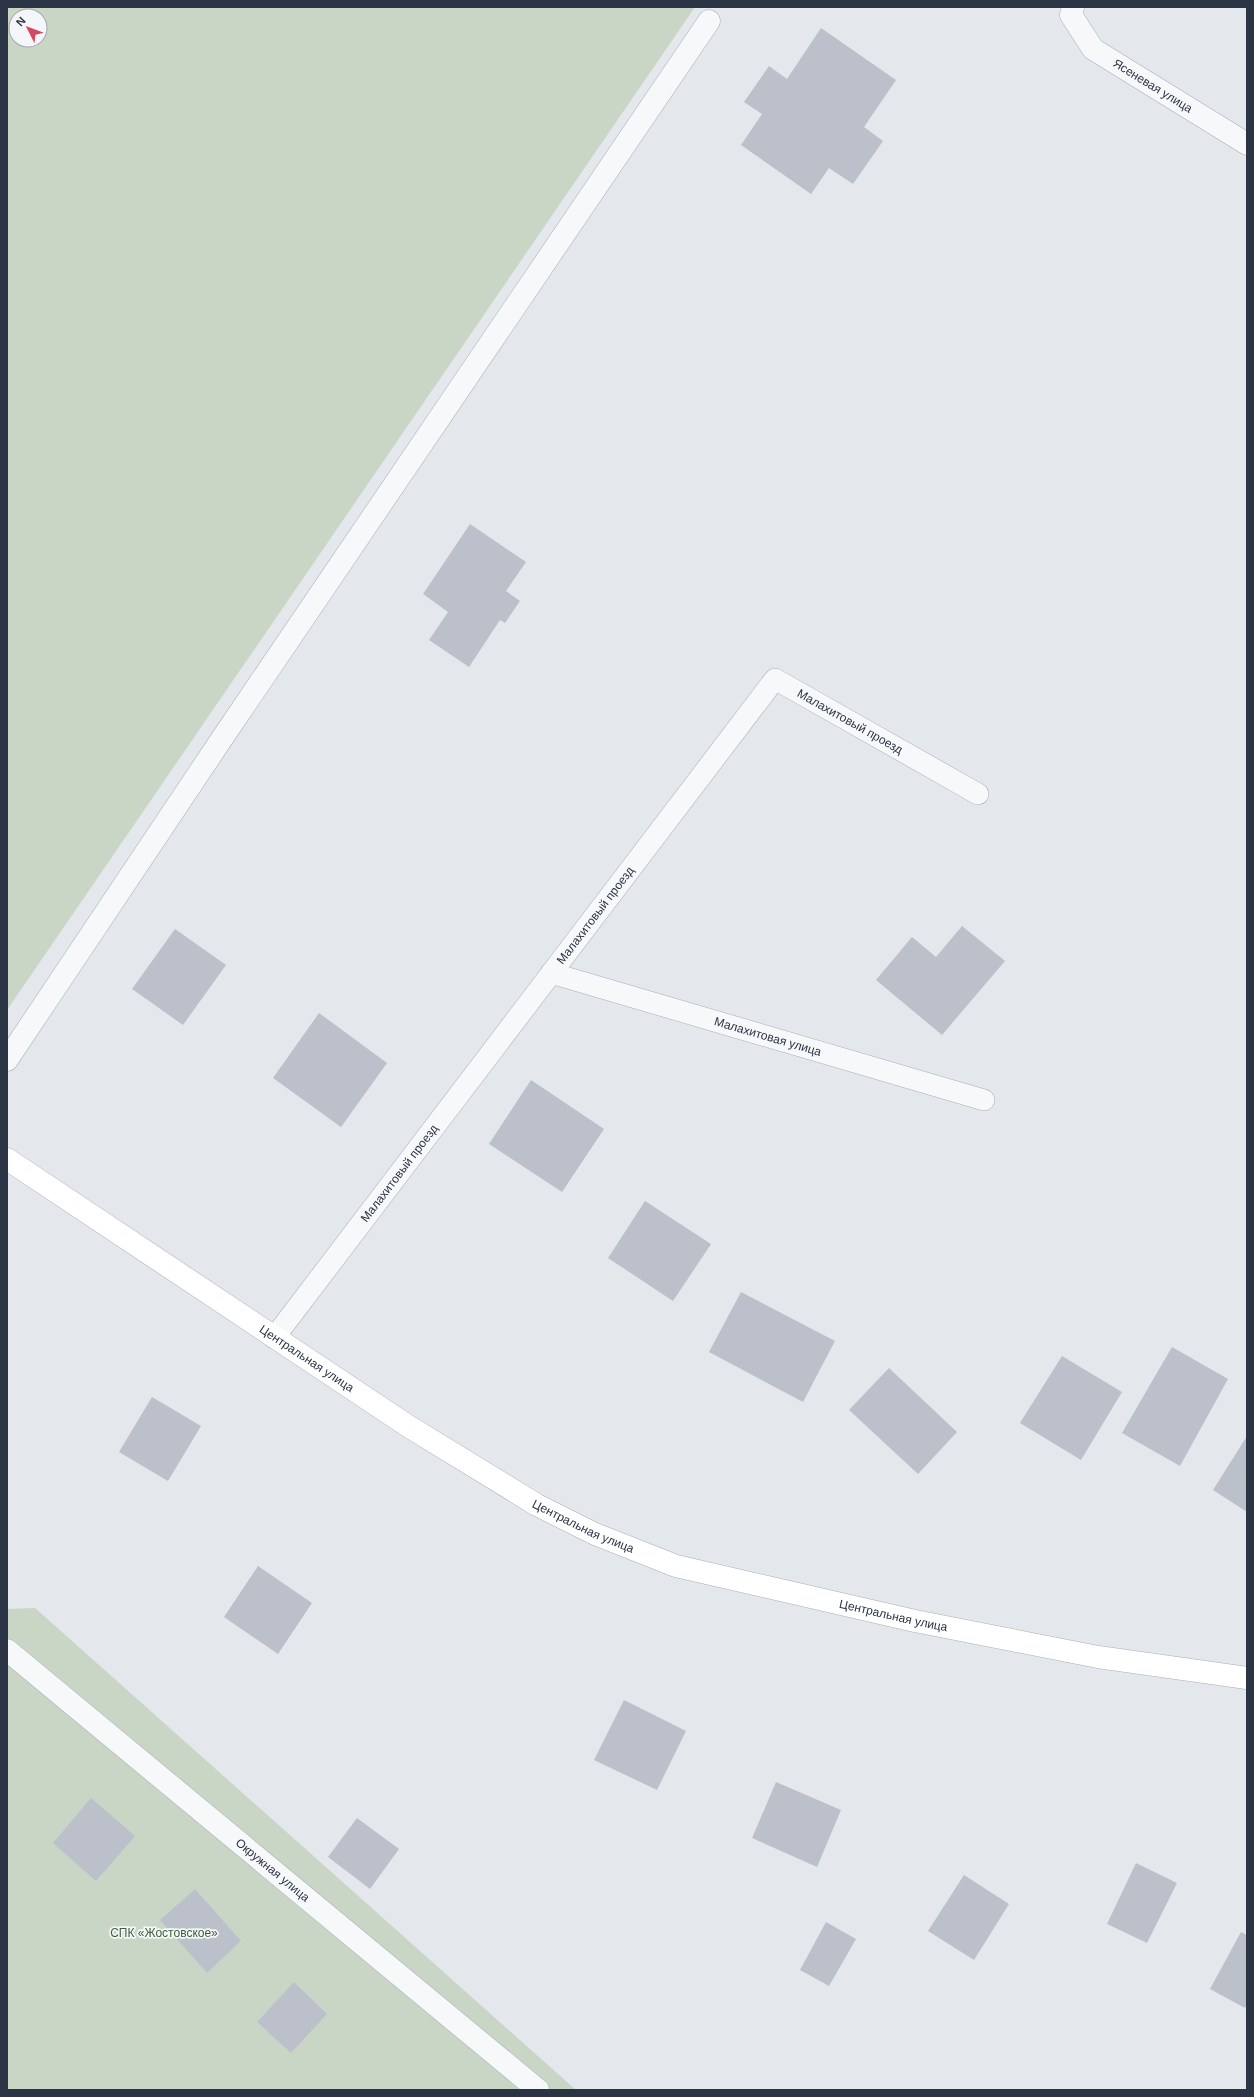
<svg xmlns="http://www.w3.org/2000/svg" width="1254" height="2097" viewBox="0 0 1254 2097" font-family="Helvetica,sans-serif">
<rect width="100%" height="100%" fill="#e4e7ec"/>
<!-- green -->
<path fill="#c9d6c5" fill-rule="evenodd" d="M 7,7 L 695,7 L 7,1010 ZM 16,16 L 40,16 L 40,40 L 16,40 Z
M 35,1608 L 576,2090 L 7,2090 L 7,1609 Z"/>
<!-- building -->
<path fill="#bbc0ca" d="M 821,28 L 896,80 L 864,127 L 883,141 L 853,184 L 829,168 L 811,194 L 741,145 L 762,114 L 744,102 L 769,66 L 787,79 Z
M 470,524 L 526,562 L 506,591 L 520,601 L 505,623 L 500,620 L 469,667 L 429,640 L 448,612 L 423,594 Z
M 962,926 L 1005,961 L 942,1035 L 876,980 L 912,937 L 936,957 Z
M 175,929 L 226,965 L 183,1025 L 132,989 Z
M 319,1013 L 387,1063 L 341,1127 L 273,1078 Z
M 531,1080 L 604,1129 L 562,1192 L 489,1144 Z
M 645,1201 L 711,1244 L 673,1301 L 608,1258 Z
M 741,1292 L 835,1341 L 803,1402 L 709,1352 Z
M 1172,1347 L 1228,1379 L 1180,1466 L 1122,1433 Z
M 1062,1356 L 1122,1392 L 1081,1460 L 1020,1423 Z
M 889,1368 L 957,1432 L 918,1474 L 849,1410 Z
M 152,1397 L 201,1426 L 168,1481 L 119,1452 Z
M 1247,1436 L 1247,1512 L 1213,1490 Z
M 258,1566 L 312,1603 L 278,1654 L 224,1617 Z
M 624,1700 L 686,1731 L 657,1790 L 594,1760 Z
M 776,1782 L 841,1810 L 817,1867 L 752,1838 Z
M 91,1798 L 135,1836 L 96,1881 L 53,1843 Z
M 357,1818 L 399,1849 L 370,1889 L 328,1857 Z
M 1136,1863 L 1177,1883 L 1147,1943 L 1107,1924 Z
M 964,1875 L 1009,1904 L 974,1960 L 928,1931 Z
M 195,1889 L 241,1941 L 207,1973 L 160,1920 Z
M 826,1922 L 856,1939 L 829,1986 L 800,1970 Z
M 1241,1932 L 1247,1935 L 1247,2004 L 1245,2008 L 1210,1989 Z
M 294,1982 L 327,2014 L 291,2053 L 257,2022 Z"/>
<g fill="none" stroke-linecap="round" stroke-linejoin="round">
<!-- lane casing -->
<g stroke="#a9aeb7" stroke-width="22">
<g id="lane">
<path id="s1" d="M 551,973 L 984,1100"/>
<path id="s2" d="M 274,1338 L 775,679 L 978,794"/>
</g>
</g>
<!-- street casing -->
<g stroke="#a9aeb7" stroke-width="23">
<g id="street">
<path id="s3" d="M 1073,7 L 1071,15 L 1093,49 L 1247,144"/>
<path d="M 7,1060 L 223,737 L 709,21"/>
<path id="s4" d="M 7,1650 L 538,2090"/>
</g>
</g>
<!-- secondary casing -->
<g stroke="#a9aeb7" stroke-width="23">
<g id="secondary">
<path id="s5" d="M 7,1159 L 408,1426 L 537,1505 L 595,1534 L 676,1566 L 915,1621 L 1098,1657 L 1247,1678"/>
</g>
</g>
<!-- lane -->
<use href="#lane" stroke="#f7f8fa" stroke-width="21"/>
<!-- street -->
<use href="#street" stroke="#f7f8fa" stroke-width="22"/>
<!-- secondary -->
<use href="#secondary" stroke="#fff" stroke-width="22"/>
</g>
<g text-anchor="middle" stroke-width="3.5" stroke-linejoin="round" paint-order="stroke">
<!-- street labels -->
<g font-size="12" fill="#2b3445" stroke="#f4f6f9">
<text dy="4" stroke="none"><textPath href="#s3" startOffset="119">Ясеневая улица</textPath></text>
<text dy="4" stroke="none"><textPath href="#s2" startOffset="914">Малахитовый проезд</textPath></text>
<text dy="4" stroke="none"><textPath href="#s2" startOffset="531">Малахитовый проезд</textPath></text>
<text dy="4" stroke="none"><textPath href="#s1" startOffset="226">Малахитовая улица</textPath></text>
<text dy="4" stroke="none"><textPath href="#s2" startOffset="207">Малахитовый проезд</textPath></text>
<text dy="4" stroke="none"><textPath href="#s5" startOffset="360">Центральная улица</textPath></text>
<text dy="4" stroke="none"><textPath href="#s5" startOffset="684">Центральная улица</textPath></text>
<text dy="4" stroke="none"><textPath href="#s5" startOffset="1008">Центральная улица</textPath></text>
<text dy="4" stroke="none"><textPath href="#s4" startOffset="345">Окружная улица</textPath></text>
</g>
<!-- park labels -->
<g font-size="12" fill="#3f6138" stroke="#f4f6f9">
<text x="164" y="1937">СПК «Жостовское»</text>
</g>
</g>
<!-- border -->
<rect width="1254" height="2097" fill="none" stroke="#2b3445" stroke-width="16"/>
<!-- north arrow -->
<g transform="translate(28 28) rotate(312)"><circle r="19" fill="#f4f6f9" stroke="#a4a8b1"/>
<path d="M0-3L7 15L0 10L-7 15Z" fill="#d1495b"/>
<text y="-6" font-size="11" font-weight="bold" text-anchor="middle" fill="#2b3445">N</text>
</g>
</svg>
